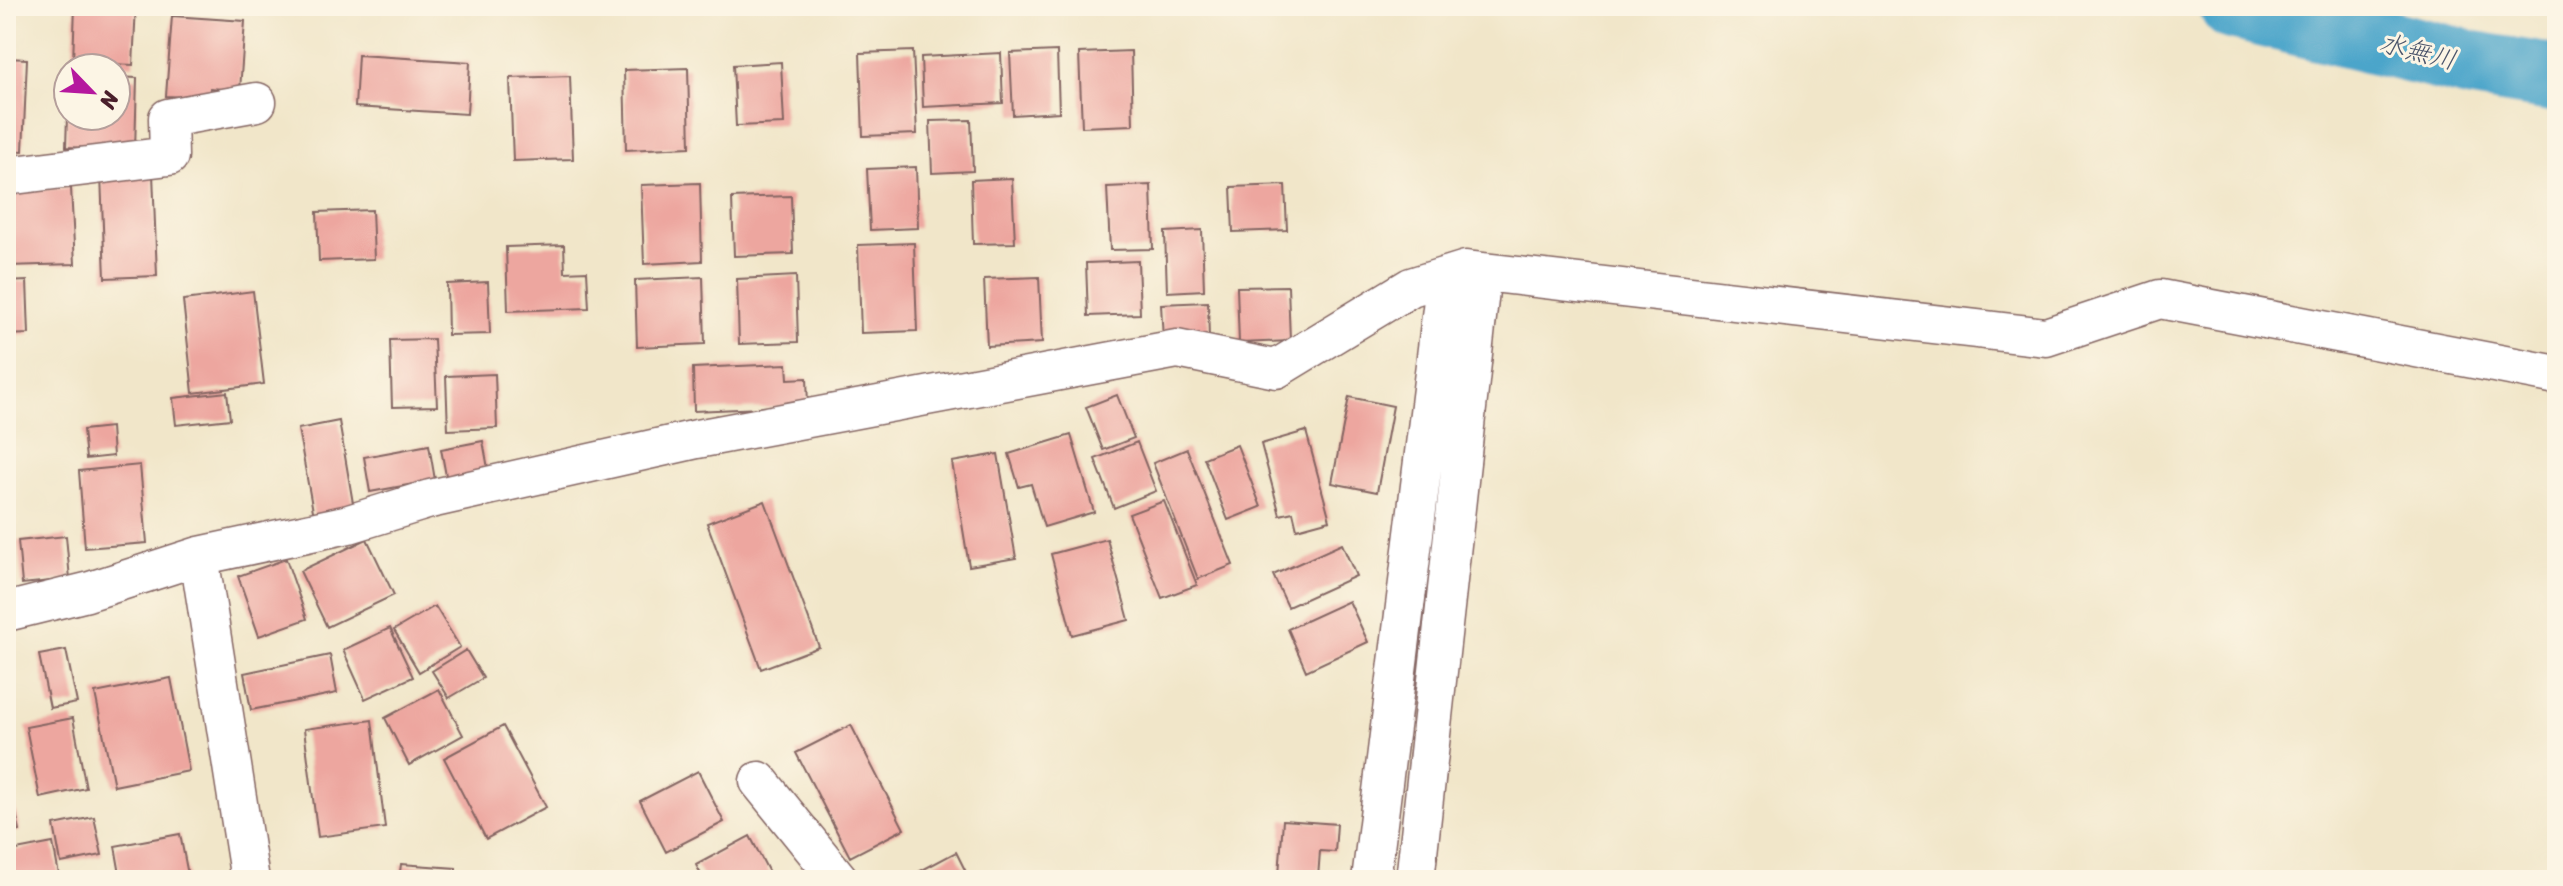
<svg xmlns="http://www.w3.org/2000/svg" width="2563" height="886" viewBox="0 0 2563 886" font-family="Sriracha,'Klee One',sans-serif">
<rect width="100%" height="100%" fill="#fcf5e5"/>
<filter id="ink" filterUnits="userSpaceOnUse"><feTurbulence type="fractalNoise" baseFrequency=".0125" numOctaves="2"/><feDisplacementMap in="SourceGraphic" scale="16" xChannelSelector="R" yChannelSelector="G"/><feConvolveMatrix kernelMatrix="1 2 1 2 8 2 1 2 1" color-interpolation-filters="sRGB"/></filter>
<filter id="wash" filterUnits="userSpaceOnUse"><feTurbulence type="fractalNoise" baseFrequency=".006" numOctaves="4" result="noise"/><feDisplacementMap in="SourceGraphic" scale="32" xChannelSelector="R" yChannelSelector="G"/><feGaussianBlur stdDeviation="1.8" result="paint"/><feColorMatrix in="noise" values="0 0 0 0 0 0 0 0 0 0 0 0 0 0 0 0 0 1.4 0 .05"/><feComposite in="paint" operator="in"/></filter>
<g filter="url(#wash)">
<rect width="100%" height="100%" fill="#f1e6c9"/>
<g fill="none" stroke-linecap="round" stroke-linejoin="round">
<!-- river -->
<path stroke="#4ca5ca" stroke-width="68" d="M 2233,6 L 2474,65 L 2557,79"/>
</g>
<g id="blocks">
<!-- building -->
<path fill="#eda69f" d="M 75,6 L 136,6 L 133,65 L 73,62 Z
M 172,16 L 245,21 L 240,90 L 210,88 L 209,98 L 166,96 Z
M 913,51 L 917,134 L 863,136 L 860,53 Z
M 1057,51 L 1059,112 L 1013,115 L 1010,53 Z
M 1131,51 L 1133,125 L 1082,127 L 1079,53 Z
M 1001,53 L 1003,103 L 923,107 L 921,57 Z
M 358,55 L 470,62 L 467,114 L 355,107 Z
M 6,58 L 27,59 L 23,151 L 6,150 Z
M 781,62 L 784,124 L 736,126 L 733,65 Z
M 688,68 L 690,147 L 626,150 L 624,70 Z
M 570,76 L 573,159 L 513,161 L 510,78 Z
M 116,77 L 137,78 L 135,150 L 66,147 L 67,116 L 116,116 Z
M 971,120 L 973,171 L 932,173 L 930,121 Z
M 916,167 L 918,228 L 870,230 L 867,169 Z
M 153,173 L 157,276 L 105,278 L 101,175 Z
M 1012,178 L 1015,243 L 973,244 L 971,180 Z
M 700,183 L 702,261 L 644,264 L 641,185 Z
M 1151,185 L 1153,249 L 1110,250 L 1107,187 Z
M 1285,185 L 1287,230 L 1233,232 L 1231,187 Z
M 71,188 L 75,264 L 7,266 L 6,191 Z
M 791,196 L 793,254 L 734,256 L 732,198 Z
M 372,210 L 374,259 L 319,261 L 317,212 Z
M 1202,230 L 1204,290 L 1167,292 L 1165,232 Z
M 914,243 L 917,331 L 861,333 L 858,245 Z
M 564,245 L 565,272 L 587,271 L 589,308 L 508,311 L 506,247 Z
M 1138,261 L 1140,314 L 1088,316 L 1086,263 Z
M 796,276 L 798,342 L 739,344 L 737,279 Z
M 703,277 L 705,344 L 637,347 L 635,280 Z
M 1039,277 L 1042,343 L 987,346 L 984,279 Z
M 27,281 L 29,334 L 6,335 L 6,282 Z
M 488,282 L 490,334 L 448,335 L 447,284 Z
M 1288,286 L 1290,341 L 1239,343 L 1237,287 Z
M 253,291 L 264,384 L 193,393 L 183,300 Z
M 1208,302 L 1209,339 L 1163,340 L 1161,304 Z
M 434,339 L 437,406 L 392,407 L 390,340 Z
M 787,364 L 788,379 L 807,378 L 808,406 L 694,411 L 693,368 Z
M 495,374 L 497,428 L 448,430 L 446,376 Z
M 227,392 L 230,419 L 176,425 L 173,398 Z
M 1117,395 L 1134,438 L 1103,450 L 1086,407 Z
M 1349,397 L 1393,406 L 1377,492 L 1332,483 Z
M 339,421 L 355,515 L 315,522 L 298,429 Z
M 111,427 L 113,456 L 86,459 L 83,430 Z
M 1306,431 L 1330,520 L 1297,529 L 1293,512 L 1280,515 L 1261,444 Z
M 1071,435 L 1094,512 L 1044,527 L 1031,484 L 1019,487 L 1009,454 Z
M 483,441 L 489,474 L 447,481 L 441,449 Z
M 1137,442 L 1156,491 L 1114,508 L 1095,459 Z
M 429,445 L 435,480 L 370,492 L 364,457 Z
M 1237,445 L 1261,507 L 1228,520 L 1204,458 Z
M 1187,449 L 1233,565 L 1198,579 L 1153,463 Z
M 998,454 L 1016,558 L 969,566 L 952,462 Z
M 140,465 L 147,543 L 85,548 L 79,471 Z
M 765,501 L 819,647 L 761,669 L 707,523 Z
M 1164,501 L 1197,585 L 1162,598 L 1129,514 Z
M 66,536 L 70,579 L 22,584 L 18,541 Z
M 367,539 L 394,595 L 327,627 L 300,571 Z
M 1107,539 L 1129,620 L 1072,635 L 1051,554 Z
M 1342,544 L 1356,576 L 1288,607 L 1273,575 Z
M 286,559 L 307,619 L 259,636 L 238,576 Z
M 1349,601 L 1368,642 L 1306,671 L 1288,629 Z
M 435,606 L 460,647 L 419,672 L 394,630 Z
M 390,628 L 413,677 L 365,699 L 343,650 Z
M 66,650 L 77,703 L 50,708 L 39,655 Z
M 466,650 L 483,678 L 449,698 L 432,671 Z
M 330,655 L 337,693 L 251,710 L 244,673 Z
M 171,678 L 189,771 L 114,786 L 95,693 Z
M 439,689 L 463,735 L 409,765 L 385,718 Z
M 73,718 L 86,788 L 40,798 L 26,727 Z
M 372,720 L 385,828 L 318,837 L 304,729 Z
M 851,725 L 904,829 L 850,857 L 796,753 Z
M 503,726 L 546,807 L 486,839 L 444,758 Z
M 6,769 L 20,831 L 6,834 Z
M 698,771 L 724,822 L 666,852 L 640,801 Z
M 94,817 L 102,855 L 61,863 L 54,825 Z
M 1283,820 L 1337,824 L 1335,852 L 1320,851 L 1318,878 L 1279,875 Z
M 180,834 L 189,880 L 121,880 L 115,846 Z
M 750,836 L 773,880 L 704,880 L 696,865 Z
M 53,843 L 60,880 L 6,880 L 6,852 Z
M 956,852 L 970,880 L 913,880 L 911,876 Z
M 401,864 L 456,868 L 455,880 L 399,880 Z"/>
</g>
</g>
<g filter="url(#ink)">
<use href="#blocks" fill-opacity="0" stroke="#846562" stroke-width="2"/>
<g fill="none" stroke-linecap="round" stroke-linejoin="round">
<!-- minor casing -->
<g stroke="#846562" stroke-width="41">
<path id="minor" d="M 6,176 L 169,156 L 168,118 L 257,102
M 199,556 L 250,880
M 6,612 L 87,592 L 199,556 L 349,524 L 430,499 L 697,439 L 1177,349 L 1276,369 L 1411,287 L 1466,270 L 2046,337 L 2160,299 L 2557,375
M 759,781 L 839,880
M 1371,880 L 1446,276
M 1415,880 L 1482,272"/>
</g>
<!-- minor -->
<use href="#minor" stroke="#fff" stroke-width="38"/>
</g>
</g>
<g text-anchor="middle" stroke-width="6" stroke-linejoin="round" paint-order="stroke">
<!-- water labels -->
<g font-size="26" font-style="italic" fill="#4b556b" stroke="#fcf5e5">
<text transform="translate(2418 51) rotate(14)" y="9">水無川</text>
</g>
</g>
<!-- margin -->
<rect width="2563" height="886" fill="none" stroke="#fcf5e5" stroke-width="32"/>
<!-- north arrow -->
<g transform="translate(92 92) rotate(115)"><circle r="38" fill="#fcf5e5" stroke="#b59f9b" stroke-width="2"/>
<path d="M0-6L14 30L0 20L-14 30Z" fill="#b5179e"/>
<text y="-12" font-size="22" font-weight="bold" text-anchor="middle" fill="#4a1f2b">N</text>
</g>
</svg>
